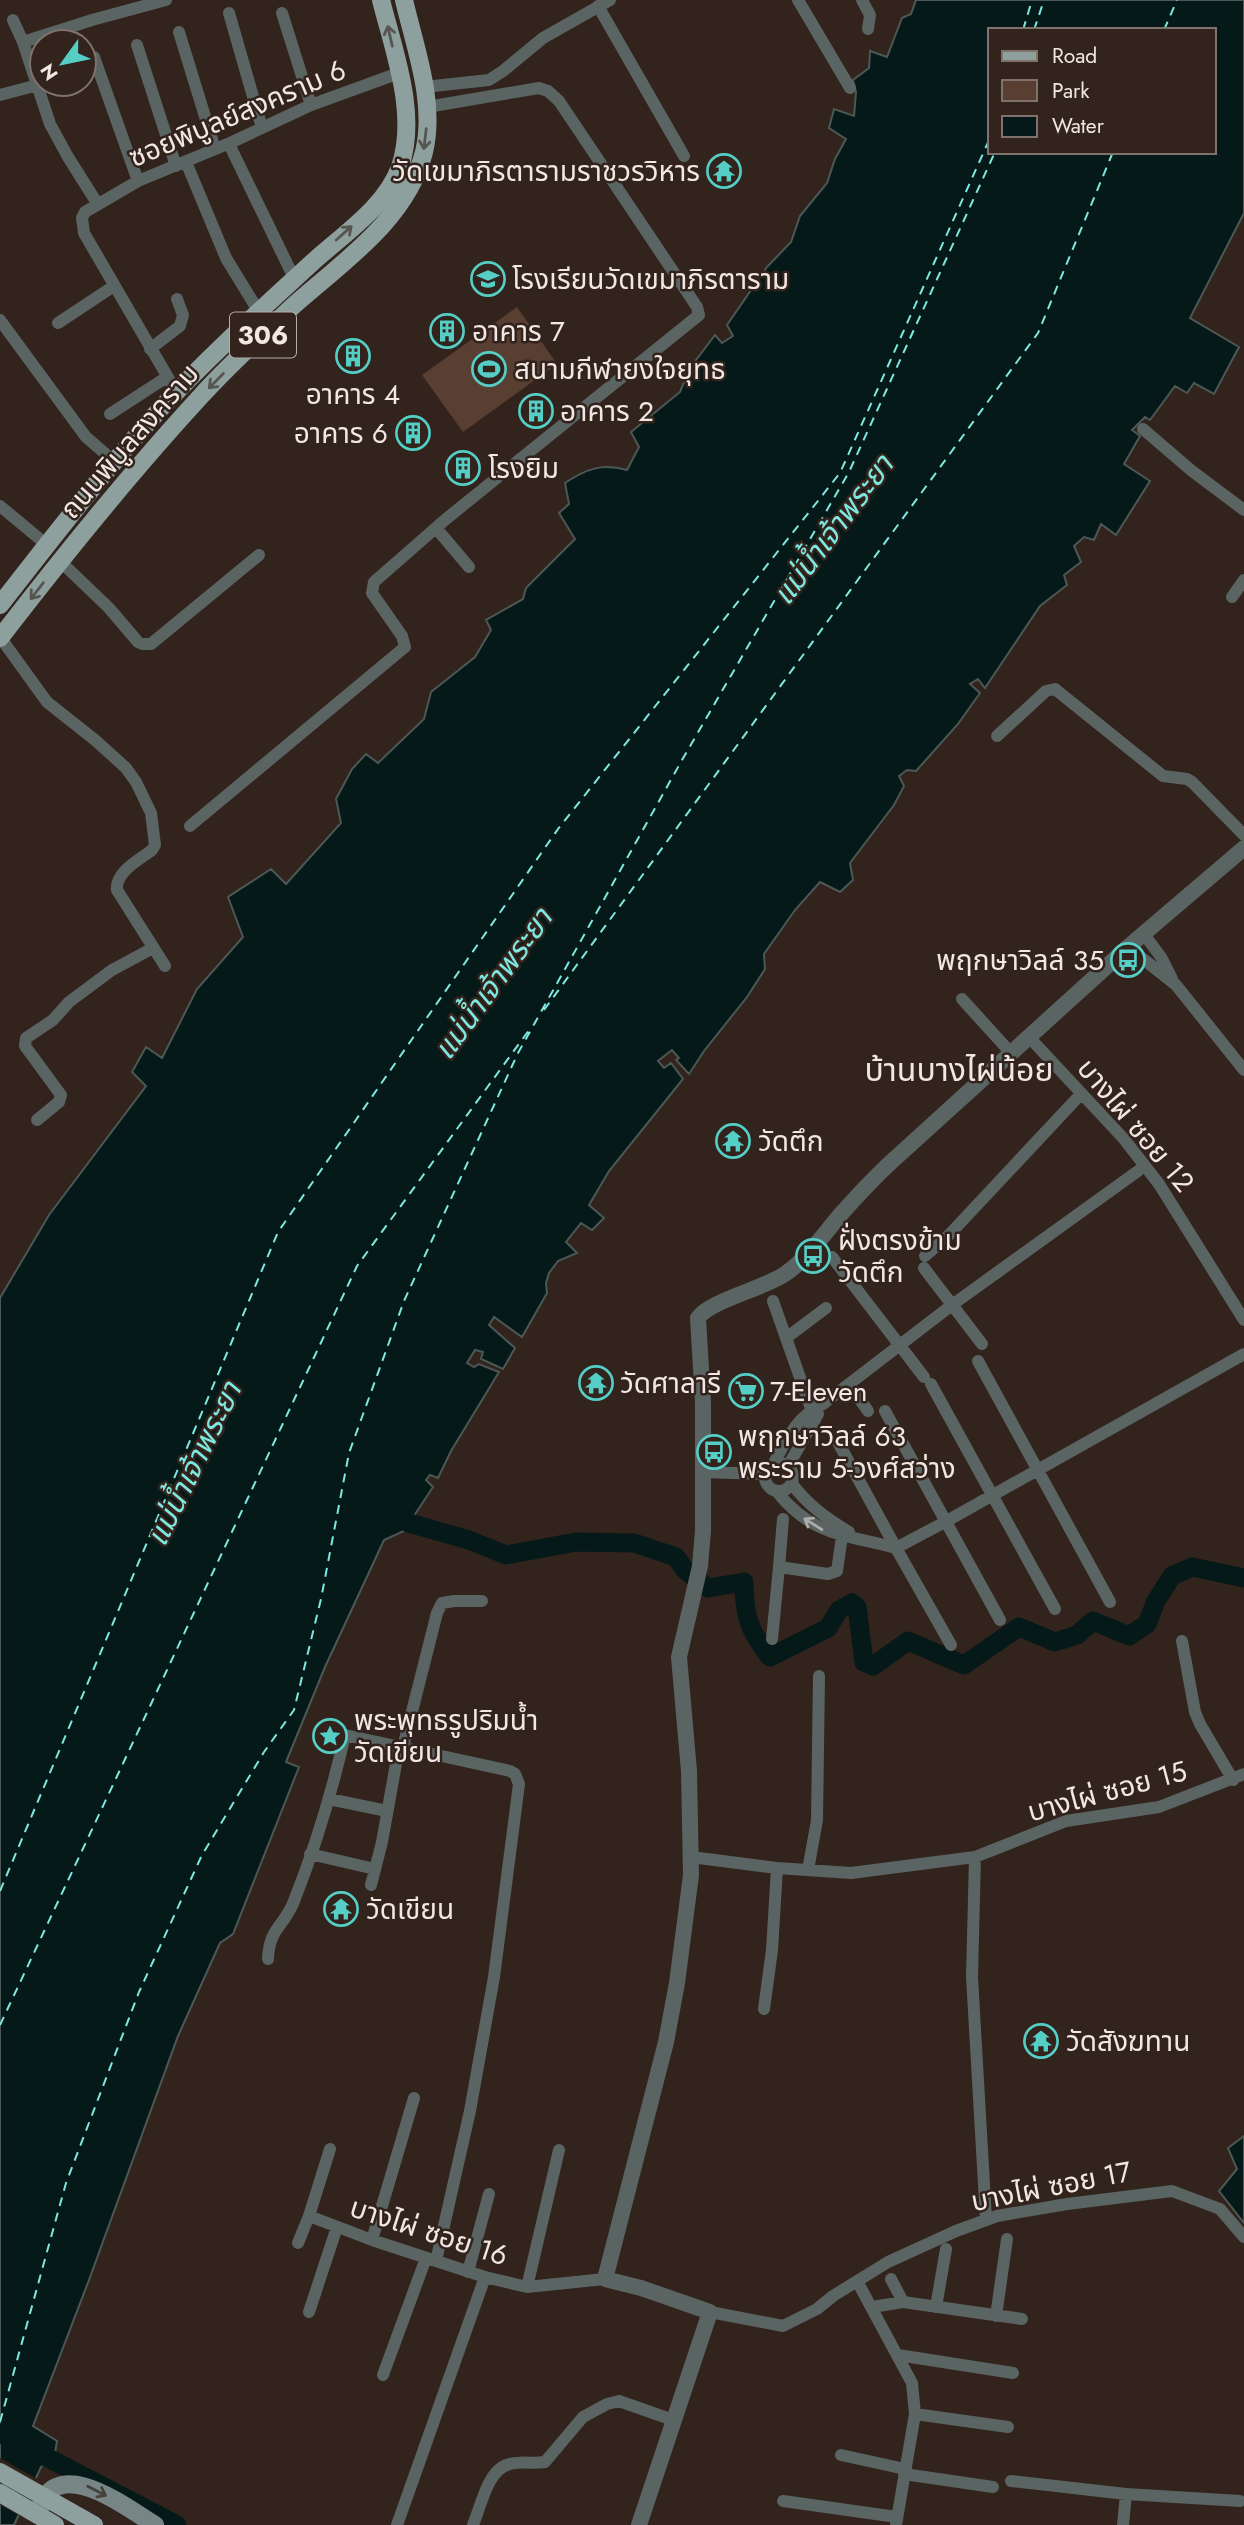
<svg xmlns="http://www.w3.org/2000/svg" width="1244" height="2525" viewBox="0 0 1244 2525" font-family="Jost,'Noto Sans Thai',sans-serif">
<rect width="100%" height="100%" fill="#32231d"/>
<!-- green -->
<path fill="#593e32" d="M 517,307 L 557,364 L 463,432 L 422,375 Z"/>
<!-- water -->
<path fill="#051a18" stroke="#4c5855" stroke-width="2" fill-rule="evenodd" d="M 916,0 L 1244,0 L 1244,213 L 1190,318 L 1239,347 L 1214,394 L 1194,383 L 1187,393 L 1175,386 L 1150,420 L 1145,417 L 1132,430 L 1140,436 L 1124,464 L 1150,481 L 1116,535 L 1101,524 L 1094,540 L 1084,537 L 1074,546 L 1081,562 L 1064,575 L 1067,585 L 1040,606 L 985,688 L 978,679 L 970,684 L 980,693 L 958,724 L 916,771 L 907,770 L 899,776 L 904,786 L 894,805 L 850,863 L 853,880 L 840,892 L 820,882 L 795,910 L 764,954 L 765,969 L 747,997 L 704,1051 L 689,1074 L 676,1060 L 679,1058 L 672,1050 L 658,1061 L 664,1068 L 671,1063 L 683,1079 L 609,1171 L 589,1205 L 604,1218 L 592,1230 L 581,1223 L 566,1242 L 577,1253 L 558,1261 L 549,1273 L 546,1283 L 547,1293 L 522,1337 L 494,1317 L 489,1325 L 515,1348 L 503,1369 L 481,1359 L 483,1352 L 475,1350 L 467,1363 L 474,1367 L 479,1364 L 499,1372 L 451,1451 L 438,1478 L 430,1475 L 426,1480 L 433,1487 L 404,1531 L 384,1540 L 325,1667 L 286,1762 L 299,1767 L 233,1934 L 220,1943 L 178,2036 L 89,2280 L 33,2426 L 57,2441 L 54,2459 L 41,2467 L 14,2525 L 0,2525 L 0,1298 L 49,1215 L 146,1086 L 132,1072 L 146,1047 L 162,1058 L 197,989 L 243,937 L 228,897 L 271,869 L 286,884 L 341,823 L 336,799 L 352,769 L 366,754 L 378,763 L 424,719 L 431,692 L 475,657 L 491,630 L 486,620 L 523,599 L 526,588 L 575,539 L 559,513 L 569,504 L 565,483 C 586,469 602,463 627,470 L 639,447 L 631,432 L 680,392 L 690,368 L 715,335 L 722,343 L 733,336 L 727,325 L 767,267 L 791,242 L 800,216 L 827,183 L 835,159 L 846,139 L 829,128 L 834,109 L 854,116 L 856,92 L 853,80 L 869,68 L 870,51 L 887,57 L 902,18 L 911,14 ZM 990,30 L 1214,30 L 1214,152 L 990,152 Z
M 1244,2136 L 1244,2223 L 1219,2191 L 1237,2169 L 1228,2148 Z"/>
<!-- pier -->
<path fill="#32231d" d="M 0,2458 L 39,2480 L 22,2517 L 0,2505 Z"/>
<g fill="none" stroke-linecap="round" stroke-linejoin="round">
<!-- river -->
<path stroke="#051a18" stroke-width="19" d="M 386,1511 L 409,1523 L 469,1540 L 506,1555 L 576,1542 L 634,1543 L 676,1557 L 685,1570 L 708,1588 L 744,1582 C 744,1615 749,1631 770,1657 L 828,1628 L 839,1610 L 852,1603 L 857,1607 L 864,1662 L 873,1666 L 908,1641 L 964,1665 L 1019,1627 L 1055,1642 L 1077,1635 L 1093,1621 L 1129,1636 L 1147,1624 L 1156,1601 L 1172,1576 L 1192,1567 L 1244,1578
M 0,2433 L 177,2525"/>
<!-- ferry -->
<path stroke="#7ee8e0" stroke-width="2" stroke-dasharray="9 7" stroke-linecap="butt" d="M 1023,30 L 1032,0
M 1034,30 L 1044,0
M 1164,30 L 1177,0
M 544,1010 L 1038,333 L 1113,152
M 0,1891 L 278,1232 L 558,829 L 840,473 L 990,138
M 0,2025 L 357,1266 L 532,1026
M 0,2422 L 66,2183 L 139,1992 L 202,1855 L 264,1752 L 294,1710 L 321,1599 L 349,1453 L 404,1301 L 518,1053 L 682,760 L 849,472 L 995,152"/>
<!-- minor -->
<path stroke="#5a6463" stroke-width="12" d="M 798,0 L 850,88
M 862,0 L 870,15 L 868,29
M 598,6 L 684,156
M 229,13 L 262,128
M 282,13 L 311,105
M 13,20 L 23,42
M 179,32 L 215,149
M 137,45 L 176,166
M 94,57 L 138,181
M 424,87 L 489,80 L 503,71 L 543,38 L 610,0
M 0,95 L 38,85
M 229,144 L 295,280
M 186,162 L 226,258 L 259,312
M 97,203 L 68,157 L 50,124 L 23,42 L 92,20 L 166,0
M 0,320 L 86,437 L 115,462
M 58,323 L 114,286
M 150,349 L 180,326 L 183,315 L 177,299
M 177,393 L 84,233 L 82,218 L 85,212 L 138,181 L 230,143 L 311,105 L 399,73
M 110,414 L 167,377
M 1143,429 L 1192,471 L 1244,510
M 0,506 L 47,545
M 436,528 L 469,567
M 60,561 L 109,608 L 138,642 L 142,644 L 151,644 L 259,555
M 1232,597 L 1244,580
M 0,637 L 47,702 L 95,740 L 126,768 L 136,782 L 151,813 L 155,845 L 152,850 C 139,860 115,872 117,890 L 165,966
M 997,736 L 1046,691 L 1055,689 L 1163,776 L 1187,779 L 1192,782 L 1244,835
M 190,826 L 405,647 L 402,636 L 372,593 L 374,582 L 446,519 L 699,315 L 697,307 L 559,101 L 548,91 L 539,88 L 427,107
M 1143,933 L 1161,957 L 1172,979
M 1128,947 L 1176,985 L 1244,1070
M 962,999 L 1011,1053
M 1029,1037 L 1124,1139 L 1159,1184 L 1244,1320
M 37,1120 L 59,1102 L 61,1095 L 25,1046 L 26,1038 L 53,1020 L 69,1002 L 112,970 L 153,948
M 925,1256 L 948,1236 L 1081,1094
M 832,1257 L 924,1377
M 924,1268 L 982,1344
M 773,1301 L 815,1420
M 786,1338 L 826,1308
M 978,1361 L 1110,1602
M 849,1384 L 868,1411
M 931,1384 L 1055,1609
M 885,1411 L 1000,1620
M 839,1444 L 896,1548 L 945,1522 L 1244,1354
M765 1477a14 14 0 1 1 28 0a14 14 0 1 1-28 0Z
M 774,1463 C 787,1439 797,1416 823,1404 L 952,1305 L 1138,1171
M 788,1466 L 818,1414
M 703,1472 L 765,1474
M 792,1484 C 808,1505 826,1518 849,1532
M 777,1492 C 814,1537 844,1534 896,1548 L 951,1645
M 779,1567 L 783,1519
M 772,1639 L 779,1567 L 828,1574 L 837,1571 L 843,1529
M 1182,1641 L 1195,1712 L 1200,1724 L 1233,1780
M 403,1747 L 437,1613 L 442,1603 L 454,1601 L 482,1601
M 329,1799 L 387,1811
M 310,1854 L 375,1869
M 691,1857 L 777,1868 L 851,1873 L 975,1857 L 1066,1821 L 1159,1807 L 1244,1774
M 975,1857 L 972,1977 L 986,2219
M 808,1870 L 817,1820 L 819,1676
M 371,1885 L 382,1842 L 399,1747
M 268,1959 C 269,1928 284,1927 294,1901 C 315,1848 332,1792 345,1735 L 510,1771 L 515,1774 L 519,1784 L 494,1977 L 470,2111 L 436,2261
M 764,2009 L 772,1950 L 777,1868
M 330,2149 L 309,2216 L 372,2240 L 485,2277 L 527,2287 L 605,2279
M 372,2240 L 414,2098
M 298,2243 L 309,2216
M 468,2272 L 489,2194
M 891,2279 L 903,2302
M 857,2281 L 912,2383 L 915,2414 L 896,2525
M 527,2287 L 559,2150
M 872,2307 L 903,2302 L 1022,2319
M 936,2307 L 946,2249
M 309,2312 L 337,2227
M 710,2312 L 783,2326 L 817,2309 L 833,2296 L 888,2262 L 956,2231 L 997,2216 L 1067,2204 L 1172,2191 L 1220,2209 L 1244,2237
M 996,2316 L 1007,2239
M 898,2355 L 1013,2373
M 383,2375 L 426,2258
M 915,2414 L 1008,2427
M 841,2455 L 905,2469
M 904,2474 L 993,2487
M 1011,2481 L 1126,2494 L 1240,2501
M 783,2501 L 897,2517
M 397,2525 L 485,2277
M 473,2525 C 481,2506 488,2468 510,2464 C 522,2461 533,2464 545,2462 L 583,2417 L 607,2404 L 619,2401 L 673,2420
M 1123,2525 L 1126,2494"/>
<!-- tertiary -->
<path stroke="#5a6463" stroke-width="16" d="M 639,2525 L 710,2312 L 641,2288 L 605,2279 L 666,2042 L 677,1983 L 691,1875 L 689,1771 L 679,1657 L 700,1566 L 703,1531 L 703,1402 L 698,1318 C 709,1301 765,1288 785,1274 C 807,1259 824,1234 841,1214 C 857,1196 873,1179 890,1163 L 1128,947 L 1244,848"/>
<!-- secondary -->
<path stroke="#778684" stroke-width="18" d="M 39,2511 C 55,2451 127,2508 155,2525"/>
<!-- primary -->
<path stroke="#8da09e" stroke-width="18" d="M 0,605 C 52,538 105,470 162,407 C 210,355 263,308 315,260 C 345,233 386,206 400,167 C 418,114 394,52 381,0
M 0,638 C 64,555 130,473 201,396 C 229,365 261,336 292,307 C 341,263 407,220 424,152 C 436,102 415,48 404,0"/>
<!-- primary-bridge -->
<path stroke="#8da09e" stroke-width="18" d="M 0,2472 L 94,2525
M 0,2493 L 55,2525"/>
</g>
<!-- one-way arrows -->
<defs><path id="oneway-shaft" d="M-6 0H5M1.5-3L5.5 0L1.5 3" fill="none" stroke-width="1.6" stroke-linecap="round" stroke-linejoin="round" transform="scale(1.75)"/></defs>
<g stroke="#565551">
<use href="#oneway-shaft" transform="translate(390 36) rotate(-103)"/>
<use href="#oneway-shaft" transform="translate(425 139) rotate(97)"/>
<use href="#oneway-shaft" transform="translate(344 233) rotate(-42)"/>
<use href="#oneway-shaft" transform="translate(216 381) rotate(135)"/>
<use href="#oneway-shaft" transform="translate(37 591) rotate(128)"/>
</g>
<use stroke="#aeaca9" href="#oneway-shaft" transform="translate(813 1524) rotate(-148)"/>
<use stroke="#47413c" href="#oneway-shaft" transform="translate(97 2491) rotate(27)"/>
<!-- icons -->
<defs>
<g id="temple-ring" transform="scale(1.75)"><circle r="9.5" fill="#32231d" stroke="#55cec6" stroke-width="1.5"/><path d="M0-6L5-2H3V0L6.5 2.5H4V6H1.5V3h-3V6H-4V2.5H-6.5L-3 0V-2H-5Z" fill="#55cec6"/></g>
<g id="school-ring" transform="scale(1.75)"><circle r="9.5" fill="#32231d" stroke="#55cec6" stroke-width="1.5"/><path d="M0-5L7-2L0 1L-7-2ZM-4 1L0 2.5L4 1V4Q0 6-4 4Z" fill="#55cec6"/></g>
<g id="building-ring" transform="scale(1.75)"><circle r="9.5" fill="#32231d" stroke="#55cec6" stroke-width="1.5"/><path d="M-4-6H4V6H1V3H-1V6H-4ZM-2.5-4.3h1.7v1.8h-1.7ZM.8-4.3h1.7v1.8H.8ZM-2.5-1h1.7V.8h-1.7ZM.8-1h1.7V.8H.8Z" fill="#55cec6"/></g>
<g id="stadium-ring" transform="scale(1.75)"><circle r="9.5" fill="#32231d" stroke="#55cec6" stroke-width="1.5"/><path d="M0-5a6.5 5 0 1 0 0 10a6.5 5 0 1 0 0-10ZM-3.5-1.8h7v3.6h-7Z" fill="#55cec6"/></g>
<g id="bus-ring" transform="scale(1.75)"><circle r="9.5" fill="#32231d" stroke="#55cec6" stroke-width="1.5"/><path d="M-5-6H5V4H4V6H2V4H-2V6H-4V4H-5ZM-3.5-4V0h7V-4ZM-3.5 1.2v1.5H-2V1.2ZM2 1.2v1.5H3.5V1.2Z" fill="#55cec6"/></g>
<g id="supermarket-ring" transform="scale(1.75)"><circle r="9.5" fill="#32231d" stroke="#55cec6" stroke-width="1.5"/><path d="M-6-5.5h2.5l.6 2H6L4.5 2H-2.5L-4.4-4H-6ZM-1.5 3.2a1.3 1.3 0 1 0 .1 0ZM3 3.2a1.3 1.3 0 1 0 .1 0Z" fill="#55cec6"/></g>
<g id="sight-ring" transform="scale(1.75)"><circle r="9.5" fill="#32231d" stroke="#55cec6" stroke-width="1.5"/><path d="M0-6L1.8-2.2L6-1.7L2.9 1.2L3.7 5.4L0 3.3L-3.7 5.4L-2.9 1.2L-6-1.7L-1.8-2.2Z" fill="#55cec6"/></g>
</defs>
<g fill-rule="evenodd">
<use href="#temple-ring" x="724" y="171"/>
<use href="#school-ring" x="488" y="279"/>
<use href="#building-ring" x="447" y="331"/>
<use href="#building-ring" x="353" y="356"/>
<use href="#stadium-ring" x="489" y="369"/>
<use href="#building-ring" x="536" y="411"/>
<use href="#building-ring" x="413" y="433"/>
<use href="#building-ring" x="463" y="468"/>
<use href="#bus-ring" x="1128" y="960"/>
<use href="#temple-ring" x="733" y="1141"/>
<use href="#bus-ring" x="813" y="1256"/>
<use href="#temple-ring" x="596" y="1383"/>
<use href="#supermarket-ring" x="746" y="1391"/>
<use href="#bus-ring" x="714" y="1452"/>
<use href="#sight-ring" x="330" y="1736"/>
<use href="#temple-ring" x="341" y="1909"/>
<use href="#temple-ring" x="1041" y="2041"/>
</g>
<g text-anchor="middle" stroke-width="5" stroke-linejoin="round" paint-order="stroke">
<!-- shield labels -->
<rect fill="#32231d" stroke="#b8aca8" stroke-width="2" x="230" y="312.5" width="66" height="45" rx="5"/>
<g font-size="26" font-weight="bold" fill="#f2e7e3">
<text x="263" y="344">306</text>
</g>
<!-- street labels -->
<g font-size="28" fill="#f2e7e3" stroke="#32231d">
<text transform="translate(237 113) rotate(-23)" y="10">ซอยพิบูลย์สงคราม 6</text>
<text transform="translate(129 441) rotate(-49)" y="10">ถนนพิบูลสงคราม</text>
<text transform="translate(1136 1125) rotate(50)" y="10">บางไผ่ ซอย 12</text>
<text transform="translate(1107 1791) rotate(-15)" y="10">บางไผ่ ซอย 15</text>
<text transform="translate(1051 2186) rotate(-11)" y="10">บางไผ่ ซอย 17</text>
<text transform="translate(429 2231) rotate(18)" y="10">บางไผ่ ซอย 16</text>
</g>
<!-- poi labels -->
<g font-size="28" fill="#f2e7e3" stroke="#32231d" text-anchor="start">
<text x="700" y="181" text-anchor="end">วัดเขมาภิรตารามราชวรวิหาร</text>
<text x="512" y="289">โรงเรียนวัดเขมาภิรตาราม</text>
<text x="472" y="341">อาคาร 7</text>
<text x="514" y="379">สนามกีฬายงใจยุทธ</text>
<text x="353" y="404" text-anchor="middle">อาคาร 4</text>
<text x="560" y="421">อาคาร 2</text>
<text x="388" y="443" text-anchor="end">อาคาร 6</text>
<text x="488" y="478">โรงยิม</text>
<text x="1104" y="970" text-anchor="end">พฤกษาวิลล์ 35</text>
<text x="758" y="1151">วัดตึก</text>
<text x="838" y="1250">ฝั่งตรงข้าม<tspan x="838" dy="32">วัดตึก</tspan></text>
<text x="620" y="1393">วัดศาลารี</text>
<text x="770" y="1401">7-Eleven</text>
<text x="738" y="1446">พฤกษาวิลล์ 63<tspan x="738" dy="32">พระราม 5-วงศ์สว่าง</tspan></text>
<text x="354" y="1730">พระพุทธรูปริมน้ำ<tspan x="354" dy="32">วัดเขียน</tspan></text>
<text x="366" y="1919">วัดเขียน</text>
<text x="1066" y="2051">วัดสังฆทาน</text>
</g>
<!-- water labels -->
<g font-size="30" font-style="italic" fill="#7ee8e0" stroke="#32231d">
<text transform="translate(833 530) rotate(-53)" y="10">แม่น้ำเจ้าพระยา</text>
<text transform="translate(493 984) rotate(-54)" y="10">แม่น้ำเจ้าพระยา</text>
<text transform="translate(194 1464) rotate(-64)" y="10">แม่น้ำเจ้าพระยา</text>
</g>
<!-- quarter labels -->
<g font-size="32" fill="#f2e7e3" stroke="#32231d">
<text x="959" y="1081">บ้านบางไผ่น้อย</text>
</g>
</g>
<!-- legend -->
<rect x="988" y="28" width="228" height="126" fill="#32231d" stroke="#7f716c" stroke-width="2"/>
<rect x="1002" y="51" width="35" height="10" fill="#8da09e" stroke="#7f716c" stroke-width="2"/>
<text x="1052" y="63" font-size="21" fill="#f2e7e3">Road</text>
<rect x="1002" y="80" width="35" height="21" fill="#593e32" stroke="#7f716c" stroke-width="2"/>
<text x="1052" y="98" font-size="21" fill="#f2e7e3">Park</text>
<rect x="1002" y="116" width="35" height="21" fill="#051a18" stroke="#7f716c" stroke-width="2"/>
<text x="1052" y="133" font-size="21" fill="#f2e7e3">Water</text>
<!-- north arrow -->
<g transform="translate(63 63) rotate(237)"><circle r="33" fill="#32231d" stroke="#7f716c" stroke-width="2"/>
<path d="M0-5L12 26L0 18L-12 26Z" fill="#55cec6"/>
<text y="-10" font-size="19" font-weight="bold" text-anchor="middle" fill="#f2e7e3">N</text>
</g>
</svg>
